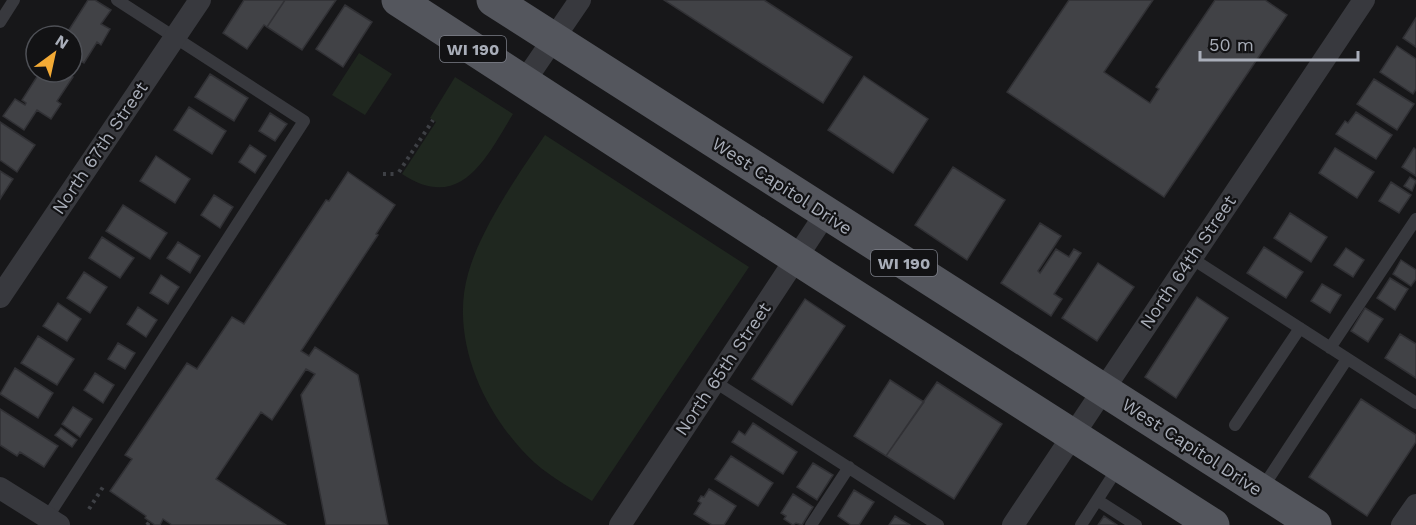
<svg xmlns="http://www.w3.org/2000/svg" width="1416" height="525" viewBox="0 0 1416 525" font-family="'Work Sans',sans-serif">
<rect width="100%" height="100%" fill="#171719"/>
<!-- green -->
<path fill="#1f271f" d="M 359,53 L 392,74 L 365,115 L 332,95 Z
M 455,77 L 513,114 C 486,158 461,213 402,174 L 436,122 L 430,118 Z
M 545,135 L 749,267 L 592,501 C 573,489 552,478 535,463 C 486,418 449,341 468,274 C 480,230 519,173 545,135 Z"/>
<!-- building -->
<path fill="#414246" stroke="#313135" stroke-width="1.5" d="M 88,0 L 95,0 L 111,10 L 101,24 L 110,29 L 101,45 L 97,42 L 84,63 L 72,56 L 72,36 L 65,36 Z
M 244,0 L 285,0 L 267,27 L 264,25 L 247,49 L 223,33 Z
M 285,0 L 336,0 L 302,50 L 267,27 Z
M 664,0 L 764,0 L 852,57 L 823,103 Z
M 1069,0 L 1153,0 L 1104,72 L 1150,103 L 1159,89 L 1156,87 L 1215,0 L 1265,0 L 1287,15 L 1164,197 L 1007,92 Z
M 345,5 L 372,22 L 343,67 L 316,49 Z
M 1416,18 L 1416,47 L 1403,38 Z
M 1397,46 L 1416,59 L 1416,89 L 1413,94 L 1380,72 Z
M 40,72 L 65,72 L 73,77 L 57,101 L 61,104 L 51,119 L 37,110 L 24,130 L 3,116 L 15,99 L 25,105 L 26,103 L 22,100 Z
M 210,74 L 248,98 L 234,121 L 195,97 Z
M 864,76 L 928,119 L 893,173 L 828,130 Z
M 1374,79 L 1414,104 L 1397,130 L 1357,104 Z
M 189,107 L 226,131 L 212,154 L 174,130 Z
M 1356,112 L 1392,135 L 1376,159 L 1336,134 L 1345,121 L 1348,123 Z
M 270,113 L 287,124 L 275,141 L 259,131 Z
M 0,122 L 35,145 L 17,172 L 0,160 Z
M 250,145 L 266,156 L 255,173 L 239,162 Z
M 1335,148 L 1374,172 L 1357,198 L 1319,173 Z
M 1414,148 L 1416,150 L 1416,176 L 1402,167 Z
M 156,156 L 190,179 L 175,203 L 140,181 Z
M 953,167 L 1005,200 L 967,260 L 915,225 Z
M 0,171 L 13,179 L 0,199 Z
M 348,172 L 395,205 L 376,234 L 378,235 L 301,351 L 309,356 L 315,347 L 358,375 L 388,525 L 326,525 L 301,395 L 315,374 L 306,369 L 272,420 L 261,412 L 216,479 L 286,525 L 172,525 L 163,519 L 160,525 L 155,525 L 145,518 L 146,516 L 110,491 L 132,459 L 125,455 L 187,363 L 197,369 L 232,317 L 244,324 L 326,200 L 329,201 Z
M 1410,177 L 1416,181 L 1412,191 L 1404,186 Z
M 1391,182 L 1411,195 L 1399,213 L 1379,201 Z
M 214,195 L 233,207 L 220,228 L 201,215 Z
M 123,205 L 167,233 L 150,259 L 106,231 Z
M 1290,213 L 1327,237 L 1311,262 L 1274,238 Z
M 1040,223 L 1061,236 L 1038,271 L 1040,273 L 1056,249 L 1069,257 L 1074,249 L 1081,253 L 1054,294 L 1062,299 L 1051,316 L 1001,283 Z
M 102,237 L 134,258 L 120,278 L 89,258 Z
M 178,242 L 200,256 L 190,273 L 167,258 Z
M 1264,247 L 1303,272 L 1286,298 L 1247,273 Z
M 1346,248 L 1364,260 L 1353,277 L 1334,265 Z
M 1401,260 L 1416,270 L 1416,279 L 1411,286 L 1393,274 Z
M 1098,263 L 1134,287 L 1097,341 L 1062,318 Z
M 84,272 L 107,287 L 90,313 L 67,298 Z
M 161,275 L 179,287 L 168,304 L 150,293 Z
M 1390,278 L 1408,289 L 1395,310 L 1377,298 Z
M 1322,284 L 1341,295 L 1330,313 L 1311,301 Z
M 1197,297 L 1228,318 L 1176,398 L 1145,377 Z
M 805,299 L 845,326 L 792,405 L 752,379 Z
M 58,303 L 81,319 L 67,341 L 43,326 Z
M 138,307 L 157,320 L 146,337 L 127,324 Z
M 1365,308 L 1383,319 L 1368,342 L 1351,331 Z
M 1400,334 L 1416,344 L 1416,378 L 1385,358 Z
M 38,336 L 74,359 L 57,385 L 21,363 Z
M 118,343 L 135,353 L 125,369 L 108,359 Z
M 15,368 L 53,393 L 38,418 L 0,394 Z
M 95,373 L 114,385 L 103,403 L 84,390 Z
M 890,380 L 924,402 L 886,456 L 854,436 Z
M 937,382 L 1002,424 L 954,499 L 886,456 Z
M 1361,399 L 1416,435 L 1416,442 L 1367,516 L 1309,477 Z
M 73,407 L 92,419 L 80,437 L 62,424 Z
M 0,409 L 58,446 L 44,467 L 20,452 L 17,456 L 0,445 Z
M 753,423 L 797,452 L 783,474 L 732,442 L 739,431 L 745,435 Z
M 61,428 L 77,440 L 72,447 L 55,435 Z
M 731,456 L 773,483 L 758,506 L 715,479 Z
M 813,463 L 833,475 L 817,500 L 797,487 Z
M 709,489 L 736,506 L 724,525 L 712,525 L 694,514 L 701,503 L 698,501 L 701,496 L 704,497 Z
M 854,490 L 874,502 L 859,525 L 851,525 L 838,516 Z
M 793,494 L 813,507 L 802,525 L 796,523 L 793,525 L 784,519 L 786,516 L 781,513 Z
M 895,516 L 910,525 L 889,525 Z
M 1104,516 L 1117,525 L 1098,525 Z"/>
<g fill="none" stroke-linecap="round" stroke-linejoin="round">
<!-- path -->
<path stroke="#3e4045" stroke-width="4" stroke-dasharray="3 4.5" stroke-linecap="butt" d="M 399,172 L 433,120
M 383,174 L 395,174
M 89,509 L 103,487
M 147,525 L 150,521"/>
<!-- service -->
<path stroke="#38393e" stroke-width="12" d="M 0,22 L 14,0
M 1191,258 L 1416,403
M 1330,348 L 1416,219
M 715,382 L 938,525
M 1235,425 L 1300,328
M 1261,490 L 1347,359
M 1097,500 L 1136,525
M 47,518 L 304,121 L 117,0
M 811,525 L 849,467
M 1081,525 L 1119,466"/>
<!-- minor -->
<path stroke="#38393e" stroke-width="22" d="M 524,82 L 580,0
M 0,297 L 200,0
M 0,488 L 59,525
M 620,525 L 826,213
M 1013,525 L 1364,0
M 1402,525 L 1416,505"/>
<!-- primary -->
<path stroke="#54565d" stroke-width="33" d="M 398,0 L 819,273 L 1213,525
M 493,0 L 1315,525"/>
</g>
<g text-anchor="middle" stroke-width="4.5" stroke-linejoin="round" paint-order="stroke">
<!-- shield labels -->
<g fill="#121214" stroke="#7c7f88" stroke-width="1.5">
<rect x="440" y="36" width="66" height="26" rx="4.5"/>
<rect x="871" y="250" width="66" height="26" rx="4.5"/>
</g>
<g font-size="16" font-weight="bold" fill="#a9aeb9">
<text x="473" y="55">WI 190</text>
<text x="904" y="269">WI 190</text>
</g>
<!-- street labels -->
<g font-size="18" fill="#a9aeb9" stroke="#121214">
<text transform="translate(100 148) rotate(-56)" y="6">North 67th Street</text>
<text transform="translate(782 186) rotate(33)" y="6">West Capitol Drive</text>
<text transform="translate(1188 262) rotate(-56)" y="6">North 64th Street</text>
<text transform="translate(723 369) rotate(-56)" y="6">North 65th Street</text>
<text transform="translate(1192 447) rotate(33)" y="6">West Capitol Drive</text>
</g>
</g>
<!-- north arrow -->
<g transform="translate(54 54) rotate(33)"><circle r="28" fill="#121214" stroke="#4e5056" stroke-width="1.5"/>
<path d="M0-4.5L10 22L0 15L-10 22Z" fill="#f3aa35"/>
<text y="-9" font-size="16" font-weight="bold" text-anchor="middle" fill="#a9aeb9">N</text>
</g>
<!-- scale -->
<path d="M1200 51v9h158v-9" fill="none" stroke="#a9aeb9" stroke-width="3"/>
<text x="1209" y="51" font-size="18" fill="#a9aeb9" stroke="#121214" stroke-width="4.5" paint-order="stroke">50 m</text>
</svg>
